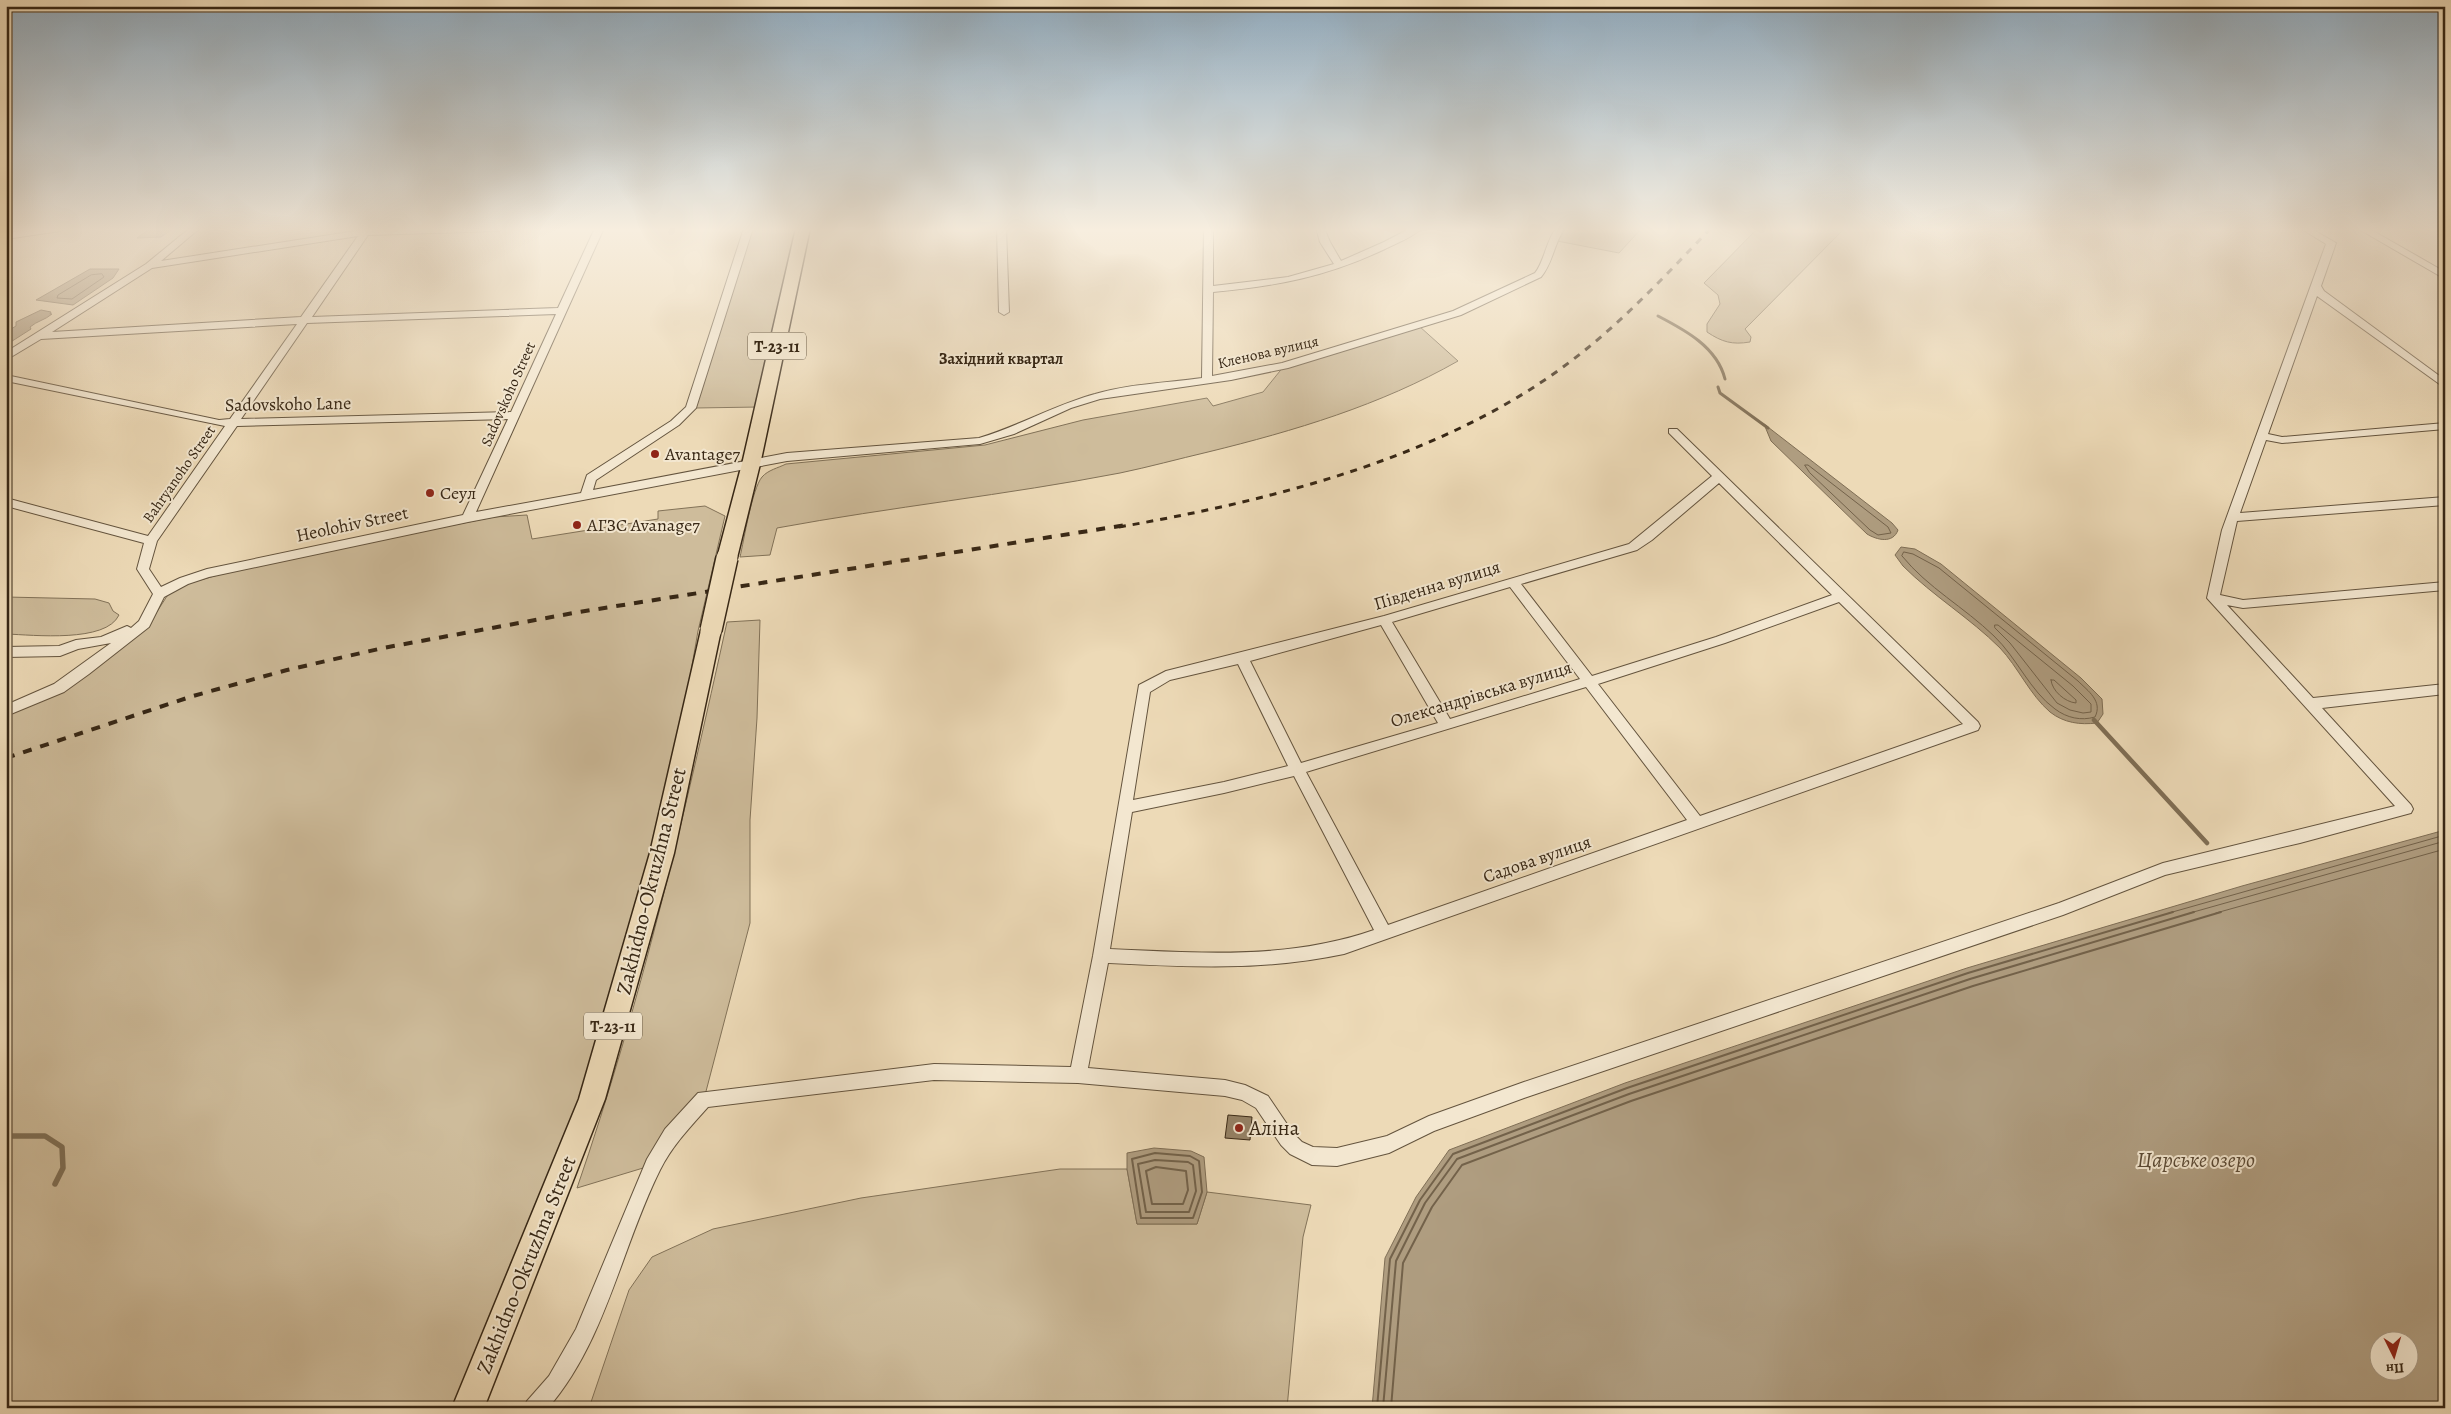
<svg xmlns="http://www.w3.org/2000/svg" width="2451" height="1414" viewBox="0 0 2451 1414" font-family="Alegreya,serif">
<rect width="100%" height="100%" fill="#eddab7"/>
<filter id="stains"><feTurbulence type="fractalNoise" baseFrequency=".004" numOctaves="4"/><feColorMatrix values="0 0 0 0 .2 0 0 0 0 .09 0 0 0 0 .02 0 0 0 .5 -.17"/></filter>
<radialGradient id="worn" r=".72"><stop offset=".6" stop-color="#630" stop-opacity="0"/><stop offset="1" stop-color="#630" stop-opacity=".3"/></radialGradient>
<!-- green -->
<path fill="#cebc9b" stroke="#827258" d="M 752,228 L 799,228 L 759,407 L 695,408 Z
M 1560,228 L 1642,228 L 1619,253 L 1552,240 Z
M 1758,228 L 1845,228 L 1745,329 L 1751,337 L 1750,342 C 1732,345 1722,342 1707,332 L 1707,324 L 1720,304 L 1718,295 L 1704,283 Z
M 1419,326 L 1458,361 C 1381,405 1294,431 1208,452 C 1178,459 1149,467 1120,473 C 1006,495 891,507 777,528 L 770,555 L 740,557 C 744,540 752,489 762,477 C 768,470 778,468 786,464 L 985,445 L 1083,420 L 1207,398 L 1213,406 L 1263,392 L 1284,366 Z
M 705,506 L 725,516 L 698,631 L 681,729 L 655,853 L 584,1099 L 458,1408 L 6,1408 L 6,714 L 149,624 L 169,593 L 183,585 L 256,564 L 494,517 L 527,515 L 532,539 L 658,519 L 658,511 Z
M 6,597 L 95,599 L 109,603 L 113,611 L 119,615 C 106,643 34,635 6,634 Z
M 760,620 L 757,718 L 750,820 L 750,923 L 704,1099 L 653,1165 L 577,1188 C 641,1003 685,813 727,622 Z
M 1060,1169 L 1127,1169 L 1137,1224 L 1197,1224 L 1207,1192 L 1311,1205 L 1303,1237 L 1287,1408 L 589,1408 L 629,1290 L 652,1257 L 713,1229 L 861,1198 Z"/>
<!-- water -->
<path fill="#af9d80" stroke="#7f6e55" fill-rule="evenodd" d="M 150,228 L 174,228 L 161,237 L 137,238 Z
M 90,269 L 119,269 L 113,278 L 73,305 L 36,300 Z
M 41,310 L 51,312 L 50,314 L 52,314 C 45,320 37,321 30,327 L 31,329 L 6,345 L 6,332 L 16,326 L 16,322 Z
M 1764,424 L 1892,523 L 1898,530 C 1893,544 1877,540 1867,534 L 1771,441 Z
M 1901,547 L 1915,549 L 1941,564 L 2081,678 L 2102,699 L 2103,714 L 2097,723 C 2080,725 2064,723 2050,712 C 2030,695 2018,667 2000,648 C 1970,618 1933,596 1903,566 L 1895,555 Z
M 2445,830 L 2445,1408 L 1372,1408 L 1385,1258 L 1416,1197 L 1449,1150 L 1625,1083 L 1967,968 L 2242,886 ZM 2378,1342 L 2408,1342 L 2408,1372 L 2378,1372 Z
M 1154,1148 L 1191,1151 L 1204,1157 L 1207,1192 L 1197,1224 L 1137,1224 L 1127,1169 L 1127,1153 Z"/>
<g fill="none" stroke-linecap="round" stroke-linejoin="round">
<!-- shore-far1 -->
<path stroke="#73624a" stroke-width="1" d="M 102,274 L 104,277 L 72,299 L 57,298 L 58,295 L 91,275 Z
M 1805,465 L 1808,465 L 1888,527 L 1891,533 L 1878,535 L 1870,530 L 1810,473 Z
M 1904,552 L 1913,554 L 1939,568 L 2078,681 C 2088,691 2103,701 2095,717 C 2081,721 2067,718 2055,709 C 2030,691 2017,658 1994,636 C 1964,607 1928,588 1902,556 Z
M 1995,625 L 1998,625 L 2073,686 L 2091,704 L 2091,712 L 2083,713 L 2070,710 L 2057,703 L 2010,643 L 1995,628 Z
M 2051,680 L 2054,680 L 2076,700 L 2076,703 C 2065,702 2052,691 2051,680 Z
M 2169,913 L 2445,835
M 2190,913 L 2445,841
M 2216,913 L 2445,849"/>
<!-- shore -->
<path stroke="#73624a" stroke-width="2" d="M 1155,1153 L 1190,1156 L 1199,1161 L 1202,1192 L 1193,1218 L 1141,1218 L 1132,1159 Z
M 1155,1160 L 1188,1162 L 1193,1165 L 1196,1191 L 1189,1212 L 1146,1212 L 1138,1164 Z
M 1156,1167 L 1186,1171 L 1188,1190 L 1183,1204 L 1152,1204 L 1146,1171 Z
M 1377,1408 L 1390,1259 L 1420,1200 L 1453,1154 L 1627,1088 L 1968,973 L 2173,912
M 1383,1408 L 1396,1261 L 1425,1203 L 1457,1159 L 1629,1094 L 1970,979 L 2194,912
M 1391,1408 L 1403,1263 L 1432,1207 L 1462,1165 L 1631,1101 L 1973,986 L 2221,912"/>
<!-- stream-far2 -->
<path stroke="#7f6e55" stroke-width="3" d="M 1658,316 C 1685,330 1717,347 1725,379
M 1718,387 L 1720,393 L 1768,428"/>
<!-- stream-far1 -->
<path stroke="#7f6e55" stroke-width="4.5" d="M 2094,720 L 2207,843"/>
<!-- stream -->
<path stroke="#7f6e55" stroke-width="5.5" d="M 6,1136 L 45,1136 L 62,1147 L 63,1168 L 55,1184"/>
</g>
<!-- building -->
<path fill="#968469" stroke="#372715" d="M 1228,1115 L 1252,1117 L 1250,1140 L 1225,1138 Z"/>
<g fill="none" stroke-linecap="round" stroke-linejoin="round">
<!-- minor casing -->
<g stroke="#64543e" stroke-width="2">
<path id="minor" d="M 43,228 L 65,228 L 60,231 L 6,239 L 6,233 Z
M 190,228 L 200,228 L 161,261 L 362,230 L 364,228 L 504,228 L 499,231 L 368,235 L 312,317 L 558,308 L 595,228 L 604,228 L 476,512 L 581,493 L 587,475 L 671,421 L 686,407 L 744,228 L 753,228 L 696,408 L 679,425 L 596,480 L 593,490 L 787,453 L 979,438 C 1019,426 1055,405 1095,394 C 1127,384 1167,383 1202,378 L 1204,228 L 1213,228 L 1213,286 L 1288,277 L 1334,264 L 1320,242 L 1316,228 L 1324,228 L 1330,242 L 1341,261 L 1384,242 L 1411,228 L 1422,228 C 1413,237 1397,243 1385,249 C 1326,277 1277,286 1213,292 L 1212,376 L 1282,363 L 1453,311 L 1535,273 C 1544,262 1546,242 1556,228 L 1565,228 C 1554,243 1553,263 1541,277 L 1461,315 L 1288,368 L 1231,380 L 1100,399 L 1071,408 L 1014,434 L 980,444 L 787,461 L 468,522 L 209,577 L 188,584 L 164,597 L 149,627 L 89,674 L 64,692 L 6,716 L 6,705 L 54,684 L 111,643 L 78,649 L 60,656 L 6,657 L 6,647 L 59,646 L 76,640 L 101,637 L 127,626 L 131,628 L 139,621 L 153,594 L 137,569 L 144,543 L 6,506 L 6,498 L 148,536 L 225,426 L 6,381 L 6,375 L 219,420 L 230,419 L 297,324 L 41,339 L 6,360 L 6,352 L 146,264 ZM 358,236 L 301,317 L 52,332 L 152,268 ZM 556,314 L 511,412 L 241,419 L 307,323 ZM 508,419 L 463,515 L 207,569 L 180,578 L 161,587 L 149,569 L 157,541 L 237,426 Z
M 997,228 L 1006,228 L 1009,312 L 1004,315 L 999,312 Z
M 2300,228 L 2310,228 L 2336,243 L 2321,286 L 2324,291 L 2445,380 L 2445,388 L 2317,296 L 2268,434 L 2282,437 L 2445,423 L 2445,429 L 2282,443 L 2266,440 L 2240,513 L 2445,497 L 2445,505 L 2237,521 L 2220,595 L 2243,600 L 2445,582 L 2445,590 L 2243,608 L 2227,605 L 2313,698 L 2445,684 L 2445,694 L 2322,708 L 2411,805 L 2413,809 L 2411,813 L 2300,843 L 2165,875 L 2063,915 L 1524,1098 L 1434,1131 L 1389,1153 L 1337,1166 L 1312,1165 L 1290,1154 L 1281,1145 L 1256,1108 L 1242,1100 L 1225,1096 L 1078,1083 L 934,1080 L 708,1107 C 690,1127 672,1146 660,1170 C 621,1248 606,1341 548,1408 L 524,1408 L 527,1401 L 549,1376 L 576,1329 L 647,1159 L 665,1129 L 698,1093 L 934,1064 L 1071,1067 L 1093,956 L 1139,685 L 1166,671 L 1384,616 L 1629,544 L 1712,476 L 1669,433 L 1669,429 L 1677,429 L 1978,722 L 1980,726 L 1978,730 L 1344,954 C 1265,971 1188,967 1108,963 L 1088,1068 L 1225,1080 L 1245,1085 L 1268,1096 L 1293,1133 L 1302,1142 L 1313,1147 L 1337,1148 L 1387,1136 L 1429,1116 L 1524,1082 L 2059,903 L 2163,863 L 2395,806 L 2207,598 L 2222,530 L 2326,244 ZM 1719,483 L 1832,595 L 1716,637 L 1592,676 L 1521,584 L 1637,550 L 1652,540 ZM 1510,587 L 1580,679 L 1450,719 L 1392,622 ZM 1839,602 L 1963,724 L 1700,816 L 1598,684 L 1725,643 ZM 1381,625 L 1438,723 L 1301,763 L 1250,661 ZM 1238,664 L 1288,766 L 1224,782 L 1133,800 L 1150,692 L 1170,680 ZM 1586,687 L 1687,820 L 1388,925 L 1306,772 ZM 1294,776 L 1374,930 C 1288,960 1200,953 1110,949 L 1132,812 L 1224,793 Z
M 2357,228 L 2368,228 L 2445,272 L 2445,279 Z"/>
</g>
<!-- primary casing -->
<g stroke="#372715" stroke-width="3">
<path id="primary" d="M 796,228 L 810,228 L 761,460 L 737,558 L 734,563 L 727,564 L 720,563 L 717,558 L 743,460 Z
M 711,623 L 718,625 L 721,630 L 674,853 L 605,1099 L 484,1408 L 452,1408 L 579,1099 L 650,853 L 701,630 L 704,625 Z"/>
</g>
<!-- minor -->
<use href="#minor" fill="#f3e7d0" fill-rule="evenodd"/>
<!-- primary -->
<use href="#primary" fill="#eddab7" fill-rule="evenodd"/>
<!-- rail-far1 -->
<path stroke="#372715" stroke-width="3" stroke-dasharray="7 7" stroke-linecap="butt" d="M 1119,527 C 1269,501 1438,459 1563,367 C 1618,327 1664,277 1711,228"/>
<!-- rail -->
<path stroke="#372715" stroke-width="4" stroke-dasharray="9 9" stroke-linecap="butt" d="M 6,758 L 193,696 L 287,670 L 383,648 L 579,612 L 1126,525"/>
<!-- primary-bridge casing -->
<g stroke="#372715" stroke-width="24" stroke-linecap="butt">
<path id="primary-bridge" d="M 711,630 L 727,558"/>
</g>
<!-- primary-bridge -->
<use href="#primary-bridge" stroke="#eddab7" stroke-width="21"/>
</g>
<!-- sky -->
<linearGradient id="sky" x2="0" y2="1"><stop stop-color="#91abbe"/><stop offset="0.54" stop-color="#f7eedf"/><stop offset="1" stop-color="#f7eedf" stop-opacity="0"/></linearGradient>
<rect width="2451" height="426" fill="url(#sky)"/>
<!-- markers -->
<g fill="#8f2418" stroke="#f3e7d0" stroke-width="2">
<circle cx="655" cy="454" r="5"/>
<circle cx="430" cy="493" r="5"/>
<circle cx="577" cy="525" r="5"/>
<circle cx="1239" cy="1128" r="5"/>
</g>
<g text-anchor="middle" stroke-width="4" stroke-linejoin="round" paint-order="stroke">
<!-- far-street labels -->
<g font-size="15" fill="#372715" stroke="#f3e7d0">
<text transform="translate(1268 352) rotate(-13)" y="5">Кленова вулиця</text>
<text transform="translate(508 394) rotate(-66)" y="5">Sadovskoho Street</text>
<text transform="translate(179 474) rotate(-55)" y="5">Bahryanoho Street</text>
</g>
<!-- shield labels -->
<g fill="#f3e7d0" stroke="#6f614d" stroke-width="1">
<rect x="748" y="332.5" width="58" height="27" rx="4"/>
<rect x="584" y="1012.5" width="58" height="27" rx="4"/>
</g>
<g font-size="16" font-weight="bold" fill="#372715">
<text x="777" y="352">Т-23-11</text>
<text x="613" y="1032">Т-23-11</text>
</g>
<!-- far-neighbourhood labels -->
<g font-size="16" font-weight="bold" fill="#372715" stroke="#f3e7d0">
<text x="1001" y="364">Західний квартал</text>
</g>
<!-- street labels -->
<g font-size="18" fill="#372715" stroke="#f3e7d0">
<text transform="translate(288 404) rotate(-1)" y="6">Sadovskoho Lane</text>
<text transform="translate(352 524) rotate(-12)" y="6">Heolohiv Street</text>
<text transform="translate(1437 585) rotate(-17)" y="6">Південна вулиця</text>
<text transform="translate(1481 694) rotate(-17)" y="6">Олександрівська вулиця</text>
<text transform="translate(1537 859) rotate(-19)" y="6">Садова вулиця</text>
</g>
<!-- poi labels -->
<g font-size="18" fill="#372715" stroke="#f3e7d0" text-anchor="start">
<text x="665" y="460">Avantage7</text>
<text x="440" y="499">Сеул</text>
<text x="587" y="531">АГЗС Avanage7</text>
</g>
<!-- near-street labels -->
<g font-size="21" fill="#372715" stroke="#f3e7d0">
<text transform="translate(651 881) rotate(-76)" y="7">Zakhidno-Okruzhna Street</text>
<text transform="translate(526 1265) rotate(-68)" y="7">Zakhidno-Okruzhna Street</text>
</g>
<!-- near-poi labels -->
<g font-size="21" fill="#372715" stroke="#f3e7d0" text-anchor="start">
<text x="1249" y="1135">Аліна</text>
</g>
<!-- near-water labels -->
<g font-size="22" font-style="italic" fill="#5b4a35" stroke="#f3e7d0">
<text x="2196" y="1167">Царське озеро</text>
</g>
</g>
<!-- margin -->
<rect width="2451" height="1414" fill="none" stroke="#eddab7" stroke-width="25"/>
<rect x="8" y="8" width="2436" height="1399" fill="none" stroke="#372715" stroke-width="2.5"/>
<rect x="12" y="12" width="2426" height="1389" fill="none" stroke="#372715"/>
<!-- north arrow -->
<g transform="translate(2394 1356) rotate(175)"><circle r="24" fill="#f3e7d0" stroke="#a89a85"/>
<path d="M0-4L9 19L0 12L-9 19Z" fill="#8f2418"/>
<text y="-8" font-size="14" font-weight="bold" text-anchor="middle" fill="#372715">Пн</text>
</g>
<rect width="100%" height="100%" filter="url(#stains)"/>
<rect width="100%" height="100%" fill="url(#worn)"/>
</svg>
